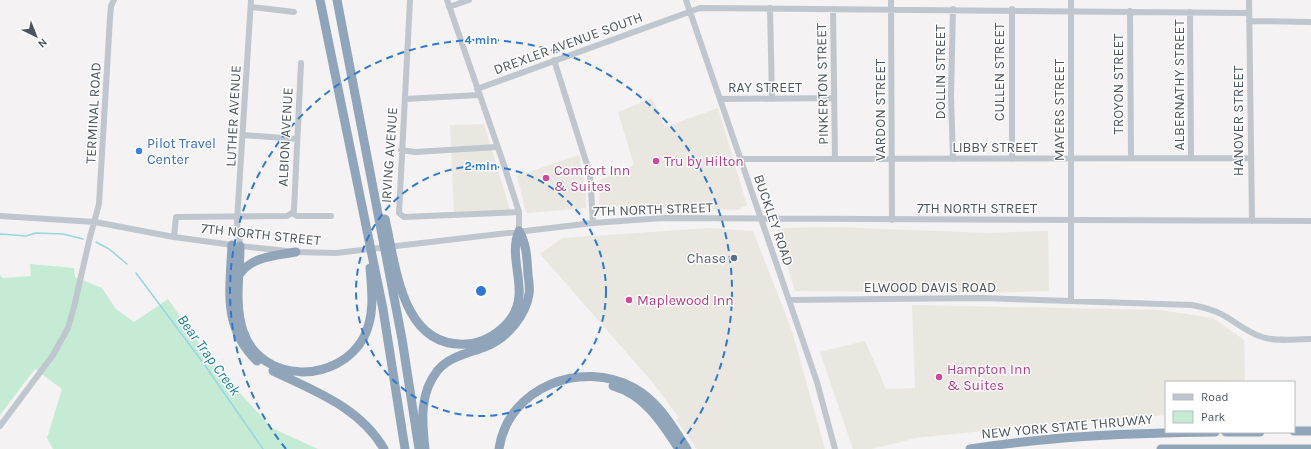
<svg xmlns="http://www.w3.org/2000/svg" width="1311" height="449" viewBox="0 0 1311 449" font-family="Karla,sans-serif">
<rect width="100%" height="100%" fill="#f4f2f2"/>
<!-- commercial -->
<path fill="#eae7e0" d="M 652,98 L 665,127 L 718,108 L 747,205 L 738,210 L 599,206 L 600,180 L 634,165 L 618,112 Z
M 484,124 L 510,210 L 454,212 L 450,125 Z
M 579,155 L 586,191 L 586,208 L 526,213 L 517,176 Z
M 834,227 L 985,233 L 1048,231 L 1049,291 L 986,293 L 795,291 L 777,231 L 785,228 Z
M 710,228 L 753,231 L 792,331 L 825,449 L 697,449 L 676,420 L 679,418 L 654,384 L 540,254 L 562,238 Z
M 912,305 L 1159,310 L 1213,318 L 1244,340 L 1245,382 L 1166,382 L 1166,415 L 1030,426 L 916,438 L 872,449 L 853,449 L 820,352 L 865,341 L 886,389 L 915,388 Z"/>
<!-- green -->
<path fill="#c6ebd4" d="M 30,264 L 74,268 L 75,277 L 102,288 L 116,309 L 134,322 L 168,299 L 215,366 L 272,428 L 318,449 L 53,449 L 47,438 L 62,389 L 35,369 L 0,415 L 0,275 L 3,278 L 31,276 Z"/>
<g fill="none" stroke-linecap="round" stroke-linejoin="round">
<!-- stream -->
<path stroke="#98d5e3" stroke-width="1.5" d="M 0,234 L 26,236 L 36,233 L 63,234 L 83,239
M 96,242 L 109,249 L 127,264
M 136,273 L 204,364 L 263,449"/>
<!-- minor -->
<path stroke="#bfc6cd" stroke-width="6" d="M 410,0 L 399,213 L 404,217 L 519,212
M 447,0 L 503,162 L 519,212 L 519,231
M 686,0 L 817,382 L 835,449
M 891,0 L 892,220
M 1071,0 L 1071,301
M 1249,0 L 1252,221
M 251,7 L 294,12
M 449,7 L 469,0
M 770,8 L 772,99
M 833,9 L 835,159
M 953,9 L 951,96 L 953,159
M 1012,9 L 1012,159
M 1130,11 L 1131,157
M 1190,12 L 1191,157
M 1249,21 L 1311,22
M 554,60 L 590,174 L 593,223
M 477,89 L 700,8 L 1249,13
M 405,99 L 479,95
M 720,99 L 834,98
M 243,135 L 297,139
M 401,150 L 415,152 L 497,147
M 741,159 L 1250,158
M 292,213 L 294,210 L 301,63
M 292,213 L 297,216 L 331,216
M 0,216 L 95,222 L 174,237 L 240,246 L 296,252 L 336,253 L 593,223 L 663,218 L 1311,221
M 174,237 L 176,217 L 287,216 L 292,213
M 240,246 C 240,237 237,230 237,221 L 251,0
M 789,300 L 982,298 L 1192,305 C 1202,307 1212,309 1221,314 C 1235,321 1246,332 1262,337 C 1277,342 1295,339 1311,339
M 0,426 L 53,355 L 68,328 L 74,307 L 90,237 L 99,204 L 110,18 L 111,6 L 114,0"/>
<!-- highway -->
<path stroke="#90a5ba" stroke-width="9" d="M 320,0 L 383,309 L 405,449
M 337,0 L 402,339 L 419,449
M 385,219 C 396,265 401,348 466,344 C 484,343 502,332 512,317 C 530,290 507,258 519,231
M 232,245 C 230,290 222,327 257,361
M 240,246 C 240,273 234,304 243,331 C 261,385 339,384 364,337 C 375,315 372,291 370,268
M 239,275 C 252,256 274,256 296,252
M 273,371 C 314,391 360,407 384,449
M 613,386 C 645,395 662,423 679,449
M 1294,431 L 1311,431
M 1226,432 L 1260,432
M 425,449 C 422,422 419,393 438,370 C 450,356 470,353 487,346 C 507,338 526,315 529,294 C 530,288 529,281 528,275 C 527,259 527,245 519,231
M 499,449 C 508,387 582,359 634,388 C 659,402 672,426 687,449
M 970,449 C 1051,436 1133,433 1215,432
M 1161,449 L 1311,449"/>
</g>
<!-- distance rings -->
<g fill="none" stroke="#2e78d1" stroke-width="2" stroke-dasharray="7 5">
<circle cx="481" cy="291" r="125"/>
<path d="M286 449A251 251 0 1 1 676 449"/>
</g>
<!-- markers -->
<circle fill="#3f7fe0" stroke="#fff" stroke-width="1.5" cx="139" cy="151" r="4"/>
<g fill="#d1479c" stroke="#fff" stroke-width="1.5">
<circle cx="656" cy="161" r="4"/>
<circle cx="546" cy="178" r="4"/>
<circle cx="629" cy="300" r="4"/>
<circle cx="939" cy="377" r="4"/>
</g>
<circle fill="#5c6f8a" stroke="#fff" stroke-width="1.5" cx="734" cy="258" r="4"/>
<g text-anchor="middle" stroke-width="3" stroke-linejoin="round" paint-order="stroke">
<!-- street labels -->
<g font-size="14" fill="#4c555d" stroke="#fff">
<text transform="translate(568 43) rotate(-20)" y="5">DREXLER AVENUE SOUTH</text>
<text transform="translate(940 72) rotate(-90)" y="5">DOLLIN STREET</text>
<text transform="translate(999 72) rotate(-90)" y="5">CULLEN STREET</text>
<text transform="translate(822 84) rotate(-91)" y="5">PINKERTON STREET</text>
<text transform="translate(1118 84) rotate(-90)" y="5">TROYON STREET</text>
<text transform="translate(1179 85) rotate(-90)" y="5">ALBERNATHY STREET</text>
<text x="765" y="92">RAY STREET</text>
<text transform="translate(880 110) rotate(-90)" y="5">VARDON STREET</text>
<text transform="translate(1059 110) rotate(-90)" y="5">MAYERS STREET</text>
<text transform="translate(93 113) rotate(-87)" y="5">TERMINAL ROAD</text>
<text transform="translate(233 116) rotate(-87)" y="5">LUTHER AVENUE</text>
<text transform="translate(1238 121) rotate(-90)" y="5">HANOVER STREET</text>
<text transform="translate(285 137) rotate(-87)" y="5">ALBION AVENUE</text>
<text x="995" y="152">LIBBY STREET</text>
<text transform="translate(389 155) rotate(-86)" y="5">IRVING AVENUE</text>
<text x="977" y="213">7TH NORTH STREET</text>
<text transform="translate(653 209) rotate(-2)" y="5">7TH NORTH STREET</text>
<text transform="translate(774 220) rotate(71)" y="5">BUCKLEY ROAD</text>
<text transform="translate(261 234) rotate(6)" y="5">7TH NORTH STREET</text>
<text x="930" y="292">ELWOOD DAVIS ROAD</text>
<text transform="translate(1067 426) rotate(-5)" y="5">NEW YORK STATE THRUWAY</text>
</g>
<!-- shop labels -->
<g font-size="14" fill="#366cbe" stroke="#fff" text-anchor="start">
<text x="147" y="148">Pilot Travel<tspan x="147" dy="16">Center</tspan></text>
</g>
<!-- hotel labels -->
<g font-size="14" fill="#b23c85" stroke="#fff" text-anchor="start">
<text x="664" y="166">Tru by Hilton</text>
<text x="554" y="175">Comfort Inn<tspan x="554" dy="16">&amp; Suites</tspan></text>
<text x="637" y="305">Maplewood Inn</text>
<text x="947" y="374">Hampton Inn<tspan x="947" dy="16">&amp; Suites</tspan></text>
</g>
<!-- service labels -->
<g font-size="14" fill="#4e5e75" stroke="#fff" text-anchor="end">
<text x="726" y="263">Chase</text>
</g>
<!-- water labels -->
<g font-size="15" font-style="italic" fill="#1c7f98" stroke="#fff">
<text transform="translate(209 355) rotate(54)" y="5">Bear Trap Creek</text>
</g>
</g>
<circle cx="481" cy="291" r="6" fill="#2e78d1" stroke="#fff" stroke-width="2"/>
<g font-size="12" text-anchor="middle" font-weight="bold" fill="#2e78d1" stroke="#fff" stroke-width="3" stroke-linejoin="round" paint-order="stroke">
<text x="481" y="44">4 min</text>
<text x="481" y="170">2 min</text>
</g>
<!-- legend -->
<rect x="1165" y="381" width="130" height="52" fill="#ffffff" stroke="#b7bbbe"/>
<rect x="1173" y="394" width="20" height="6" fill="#bfc6cd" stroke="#b7bbbe"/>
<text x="1201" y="401" font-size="12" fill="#4c555d">Road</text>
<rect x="1173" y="411" width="20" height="12" fill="#c6ebd4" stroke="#b7bbbe"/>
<text x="1201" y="421" font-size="12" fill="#4c555d">Park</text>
<!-- north arrow -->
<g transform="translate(36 36) rotate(137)" stroke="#ffffff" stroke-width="3" paint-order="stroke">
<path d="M0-3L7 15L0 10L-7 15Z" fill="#4c555d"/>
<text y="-6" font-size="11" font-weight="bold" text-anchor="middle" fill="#4c555d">N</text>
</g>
</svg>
